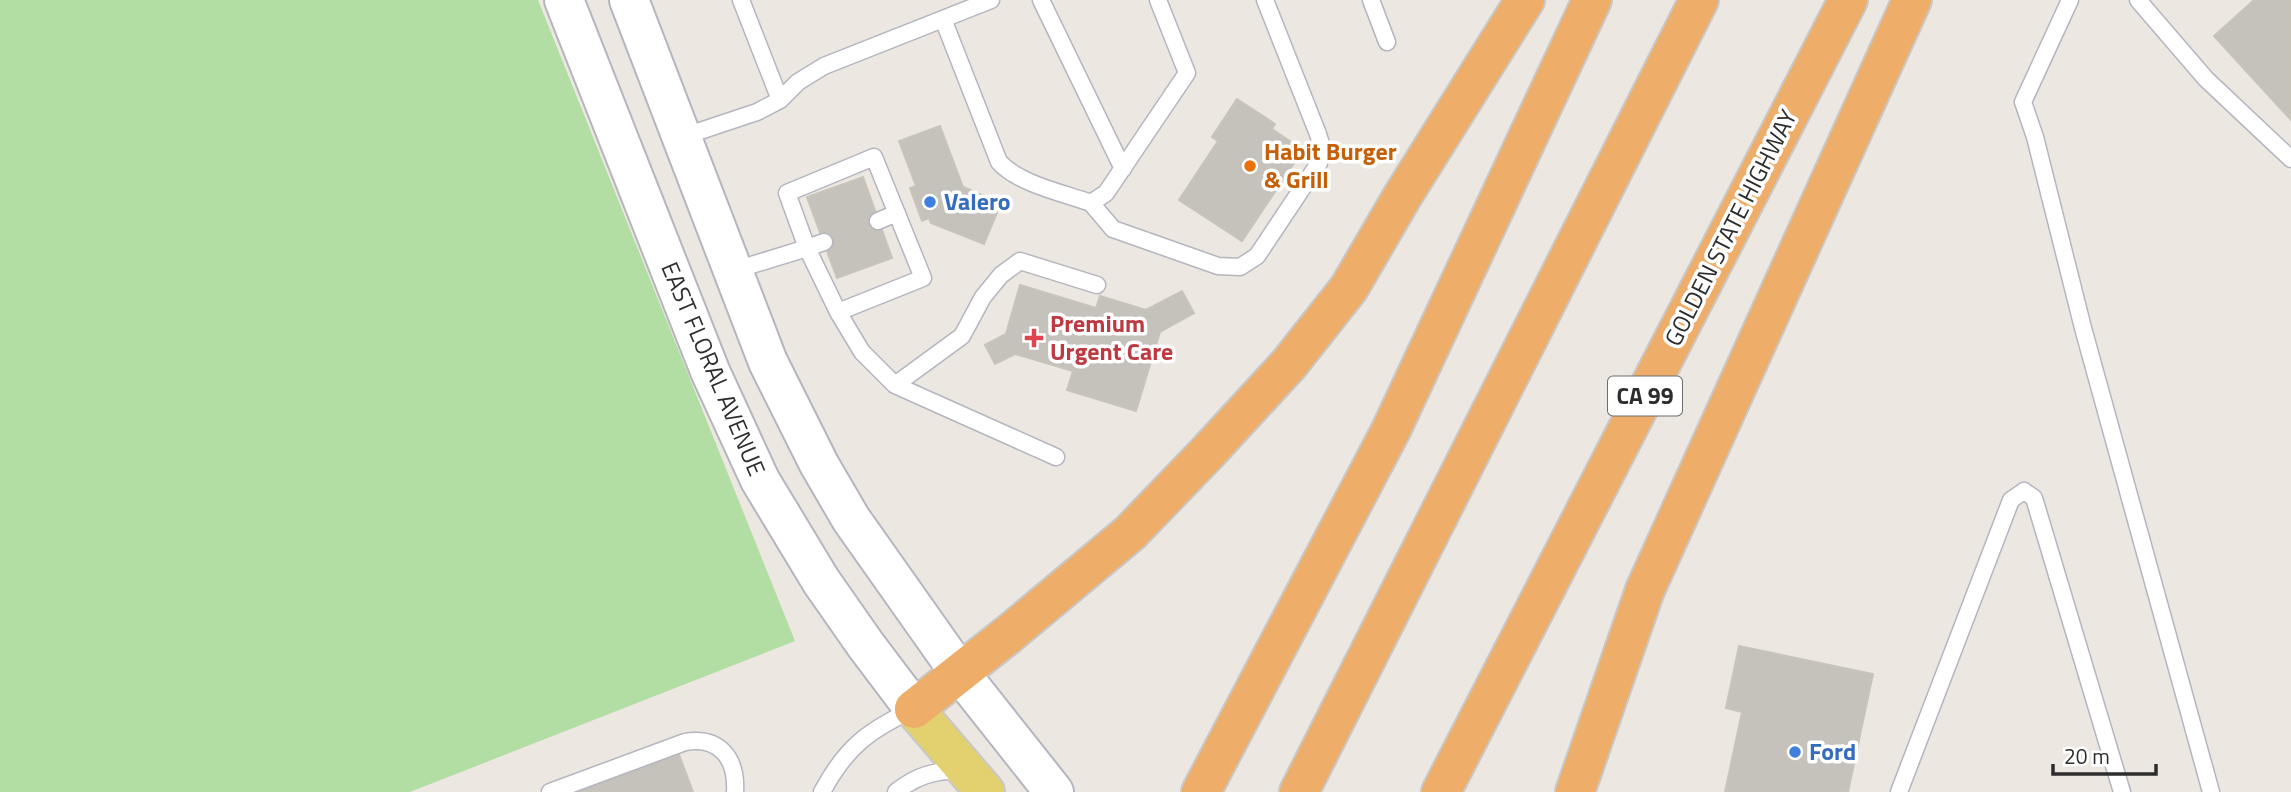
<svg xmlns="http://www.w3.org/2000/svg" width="2291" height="792" viewBox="0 0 2291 792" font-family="'Titillium Web',sans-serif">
<rect width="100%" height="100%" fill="#ece8e1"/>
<!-- green -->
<path fill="#b2dda3" d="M 0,0 L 538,0 L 795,641 L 410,792 L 0,792 Z"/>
<!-- building -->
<path fill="#c5c2bc" stroke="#c8c4ba" stroke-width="2" d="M 2254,0 L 2291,0 L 2291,120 L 2214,36 Z
M 1237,99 L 1275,124 L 1272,129 L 1303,150 L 1242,241 L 1179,200 L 1218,141 L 1212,137 Z
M 940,126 L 963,187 L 1001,203 L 984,244 L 931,223 L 929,218 L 922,221 L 910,188 L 916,186 L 899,141 Z
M 863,177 L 892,258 L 837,278 L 807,197 Z
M 1020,285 L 1096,308 L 1100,296 L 1146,310 L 1182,291 L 1194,313 L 1160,332 L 1136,411 L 1067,390 L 1073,371 L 1015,354 L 995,364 L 985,345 L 1006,334 Z
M 1739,646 L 1873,674 L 1848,792 L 1725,792 L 1742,712 L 1726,708 Z
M 678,752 L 693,792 L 567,792 Z"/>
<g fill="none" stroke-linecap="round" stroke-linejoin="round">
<!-- lane casing -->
<g stroke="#b4b5bf" stroke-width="19">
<path id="lane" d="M 741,0 L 780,100
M 1041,0 L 1123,169
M 1371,0 L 1387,42
M 2070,0 L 2023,102 L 2035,137 L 2083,328 L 2211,792
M 2138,0 L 2206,79 L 2291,159
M 943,19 L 999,162 C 1019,184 1063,193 1091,203 L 1106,193 L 1187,73 L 1158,0
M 682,137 L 757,112 L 780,100 L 798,82 L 824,66 L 991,0
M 1091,203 L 1113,229 L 1218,266 L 1240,267 L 1257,256 L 1319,163 L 1321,144 L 1318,134 L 1265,0
M 878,221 L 897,213
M 824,242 L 807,248 L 787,193 L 874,157 L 923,278 L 838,312
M 732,271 L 807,248 L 838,312 L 862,352 L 895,385 L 962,336 L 983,297 L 1001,275 L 1020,261 L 1097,285
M 895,385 L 1056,457
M 550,792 L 685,742 C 720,736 737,759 735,792
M 822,792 C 846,747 869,730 914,709
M 896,792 C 917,775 934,771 961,770
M 1899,792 L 2011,500 L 2024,491 L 2034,498 L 2122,792"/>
</g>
<!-- secondary casing -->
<g stroke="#b4b5bf" stroke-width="42">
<path id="secondary" d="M 564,0 L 710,371 L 760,480 L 821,581 L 865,644 L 914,709
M 629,0 L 768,362 L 819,464 L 851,519 L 959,672 L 1054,792"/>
</g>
<!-- primary casing -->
<g stroke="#c8c8c8" stroke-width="42">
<path id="primary" d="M 914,709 L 985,792"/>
</g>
<!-- highway casing -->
<g stroke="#c8c8c8" stroke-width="42">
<path id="highway" d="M 914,709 L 1009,634 L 1130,533 L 1209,451 L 1289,364 L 1349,288 L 1402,197 L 1525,0
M 1201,792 L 1391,430 L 1592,0
M 1299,792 L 1699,0
M 1441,792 L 1848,0
M 1575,792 L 1645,590 L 1912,0"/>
</g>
<!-- lane -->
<use href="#lane" stroke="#fff" stroke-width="16"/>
<!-- secondary -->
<use href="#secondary" stroke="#fff" stroke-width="38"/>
<!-- primary -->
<use href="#primary" stroke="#e3d16f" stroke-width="38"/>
<!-- highway -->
<use href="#highway" stroke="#eeae6a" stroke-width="38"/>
</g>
<!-- markers -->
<circle fill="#e8710a" stroke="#fff" stroke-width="2.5" cx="1250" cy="166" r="7"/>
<g fill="#3f7fe0" stroke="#fff" stroke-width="2.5">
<circle cx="930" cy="202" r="7"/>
<circle cx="1795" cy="752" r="7"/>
</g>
<path fill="#e0444e" stroke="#fff" stroke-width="2.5" d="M1030.5 327.5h7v7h7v7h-7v7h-7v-7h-7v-7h7z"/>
<g text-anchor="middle" stroke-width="7" stroke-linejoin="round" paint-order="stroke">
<!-- shield labels -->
<rect fill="#fff" stroke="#6c6c6c" stroke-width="2" x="1608" y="376.5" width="74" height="39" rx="5"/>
<g font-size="23" font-weight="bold" fill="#2d2d2d">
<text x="1645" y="404">CA 99</text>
</g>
<!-- food labels -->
<g font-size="24" font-weight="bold" fill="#c56008" stroke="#fff" text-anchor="start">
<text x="1264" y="160">Habit Burger<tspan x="1264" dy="28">&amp; Grill</tspan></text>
</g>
<!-- shop labels -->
<g font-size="24" font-weight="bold" fill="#366cbe" stroke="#fff" text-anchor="start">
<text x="944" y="210">Valero</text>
<text x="1809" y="760">Ford</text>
</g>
<!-- street labels -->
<g font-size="24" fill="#2d2d2d" stroke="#fff">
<text transform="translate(1731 228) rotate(-63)" y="8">GOLDEN STATE HIGHWAY</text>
<text transform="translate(713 369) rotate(67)" y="8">EAST FLORAL AVENUE</text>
</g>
<!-- health labels -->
<g font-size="24" font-weight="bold" fill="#be3a42" stroke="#fff" text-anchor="start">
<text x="1050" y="332">Premium<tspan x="1050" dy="28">Urgent Care</tspan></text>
</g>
</g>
<!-- scale -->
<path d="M2053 764v10h103v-10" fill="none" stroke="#2d2d2d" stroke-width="3.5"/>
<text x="2064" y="764" font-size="21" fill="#2d2d2d" stroke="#ffffff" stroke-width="5" paint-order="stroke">20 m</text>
</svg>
